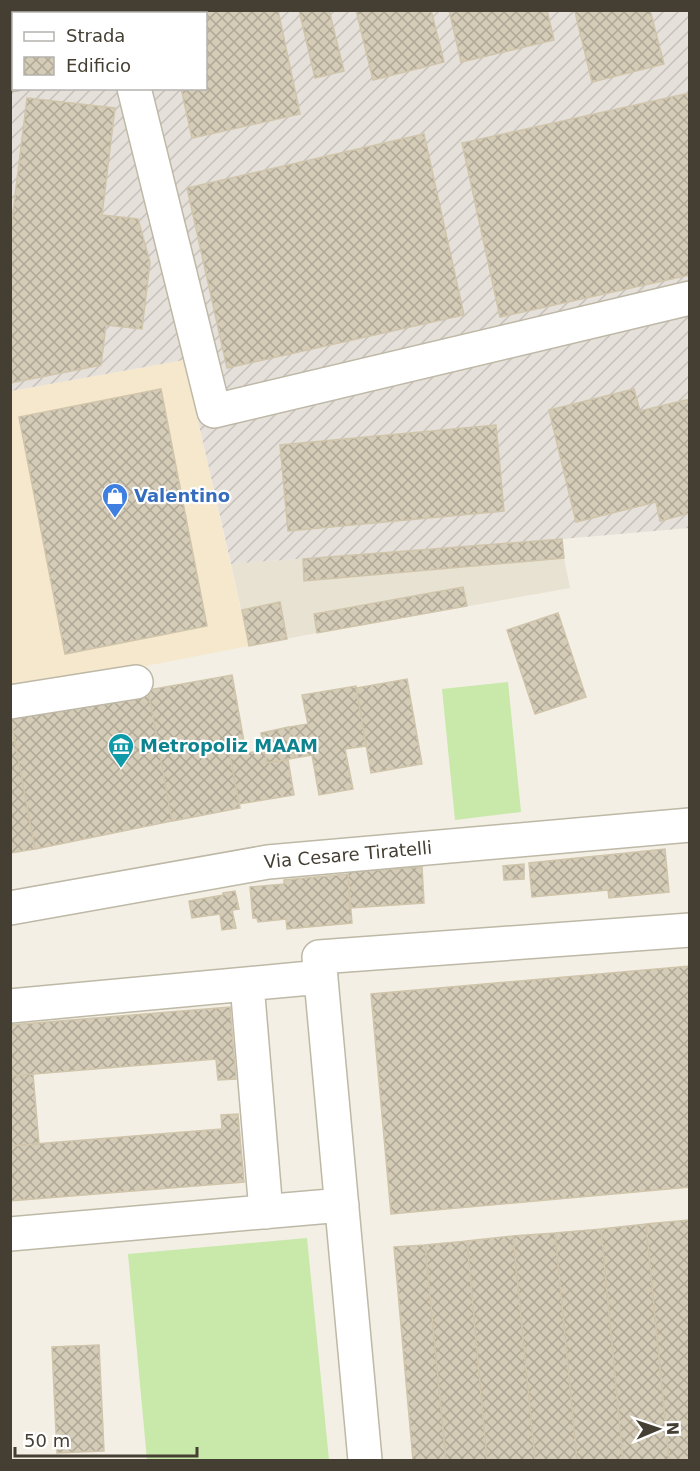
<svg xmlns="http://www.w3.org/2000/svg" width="700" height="1471" viewBox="0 0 700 1471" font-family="'DejaVu Sans',sans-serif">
<defs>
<pattern id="industrial-furrows" width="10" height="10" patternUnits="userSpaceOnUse" patternTransform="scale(1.5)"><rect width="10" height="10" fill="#e5e0d9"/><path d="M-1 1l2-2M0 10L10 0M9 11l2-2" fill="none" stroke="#c6c1bb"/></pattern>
<pattern id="building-cross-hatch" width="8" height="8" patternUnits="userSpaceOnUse" patternTransform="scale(1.5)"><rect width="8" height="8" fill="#d5ccb8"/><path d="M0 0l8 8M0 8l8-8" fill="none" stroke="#afa796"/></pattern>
</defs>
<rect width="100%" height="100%" fill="#f3efe4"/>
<!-- residential -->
<path fill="#e7e2d1" d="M 562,539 L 564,558 L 570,588 L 317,633 L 249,646 L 231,564 Z"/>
<!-- commercial -->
<path fill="#f6e8cd" d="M 184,360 L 249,646 L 11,692 L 11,391 Z"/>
<!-- industrial -->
<path fill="url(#industrial-furrows)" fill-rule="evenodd" d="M 11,11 L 689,11 L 689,528 L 562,539 L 231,564 L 184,360 L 11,391 ZM 14,14 L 206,14 L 206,88 L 14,88 Z"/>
<!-- garden -->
<path fill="#c8e9aa" d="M 508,682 L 521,812 L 455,820 L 442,689 Z
M 307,1238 L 329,1460 L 147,1460 L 128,1254 Z"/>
<!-- building -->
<path fill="url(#building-cross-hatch)" stroke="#d0c5ab" stroke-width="1.5" d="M 10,10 L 49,10 L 48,14 L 14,14 L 14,55 L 10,54 Z
M 164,10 L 278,10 L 300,114 L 192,138 L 181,88 L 206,88 L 206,14 L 165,14 Z
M 299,10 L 329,10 L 344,71 L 315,78 Z
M 356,10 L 431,10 L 444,62 L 373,80 Z
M 449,10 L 547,10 L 554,40 L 461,62 Z
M 581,10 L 650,10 L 664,64 L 592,82 L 575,12 Z
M 690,93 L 690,275 L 500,317 L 462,143 Z
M 27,98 L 115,108 L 102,215 L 138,219 L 150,262 L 142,329 L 106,325 L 101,365 L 10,383 L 10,237 Z
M 424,134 L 464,315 L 227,368 L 187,188 Z
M 161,389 L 207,626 L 65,654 L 19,417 Z
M 634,389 L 640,411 L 690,399 L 690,513 L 660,521 L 656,502 L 576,522 L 549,410 Z
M 496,425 L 504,511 L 288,531 L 280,445 Z
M 562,539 L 564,558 L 304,581 L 303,559 Z
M 463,587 L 467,606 L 317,633 L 314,614 Z
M 280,602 L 287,639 L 249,646 L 242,610 Z
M 558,613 L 586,697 L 535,714 L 507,630 Z
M 232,675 L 246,753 L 230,756 L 240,808 L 172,821 L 148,690 Z
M 407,679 L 422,764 L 371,773 L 356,688 Z
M 356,686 L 366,746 L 345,749 L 353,789 L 319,795 L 312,755 L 295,758 L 289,727 L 308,724 L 302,695 Z
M 148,690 L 172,821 L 35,849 L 10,715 Z
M 10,715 L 35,849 L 10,853 Z
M 289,727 L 295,758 L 267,763 L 261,733 Z
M 264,750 L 267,763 L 288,760 L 294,795 L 239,804 L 230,756 Z
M 665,849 L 669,892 L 609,898 L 608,890 L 532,897 L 529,863 Z
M 524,864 L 524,879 L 504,880 L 503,866 Z
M 422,867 L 424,903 L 350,908 L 348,872 Z
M 348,874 L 352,923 L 287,929 L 286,919 L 258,922 L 257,918 L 253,918 L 250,887 L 284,884 L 284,880 Z
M 235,891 L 239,909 L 232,910 L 236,928 L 222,930 L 220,914 L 192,918 L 189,901 L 223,895 L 223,893 Z
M 690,966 L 690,1187 L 391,1214 L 371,994 Z
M 230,1007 L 236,1079 L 218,1080 L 216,1059 L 10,1076 L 10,1025 Z
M 33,1074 L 39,1144 L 10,1146 L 10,1076 Z
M 238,1114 L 244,1182 L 10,1201 L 10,1146 L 222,1129 L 221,1115 Z
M 689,1220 L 690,1460 L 669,1460 L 646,1224 Z
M 646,1224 L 669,1460 L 623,1460 L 601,1229 Z
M 601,1229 L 623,1460 L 577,1460 L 555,1233 Z
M 555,1233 L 577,1460 L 535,1460 L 513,1236 Z
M 513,1236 L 535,1460 L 487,1460 L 467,1241 Z
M 467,1241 L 487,1460 L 446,1460 L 425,1245 Z
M 425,1245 L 446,1460 L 413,1460 L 394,1247 Z
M 99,1345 L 104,1451 L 57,1453 L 52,1347 Z"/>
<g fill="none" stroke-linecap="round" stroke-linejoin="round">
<!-- minor casing -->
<g stroke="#beb8a6" stroke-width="36">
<path id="minor" d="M 76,10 L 76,14
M 115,10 L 115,14
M 10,74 L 14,74
M 134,88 L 214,411 L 690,298
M 10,702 L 136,682
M 10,908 L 268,862 L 690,825
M 247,984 L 266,1212
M 10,1006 L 321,977
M 10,1234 L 342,1205
M 365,1460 L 319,957 L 690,930"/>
</g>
<!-- minor -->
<use href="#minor" stroke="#fff" stroke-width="33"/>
</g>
<!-- icons -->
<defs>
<g id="shop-pin" transform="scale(1.35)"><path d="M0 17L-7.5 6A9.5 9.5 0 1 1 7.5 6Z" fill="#3f7fe0" stroke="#fff"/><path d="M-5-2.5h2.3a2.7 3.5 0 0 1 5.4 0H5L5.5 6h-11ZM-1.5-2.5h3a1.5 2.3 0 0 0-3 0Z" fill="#fff"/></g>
<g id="museum-pin" transform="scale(1.35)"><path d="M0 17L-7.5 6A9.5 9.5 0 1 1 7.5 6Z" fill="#0f9aa8" stroke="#fff"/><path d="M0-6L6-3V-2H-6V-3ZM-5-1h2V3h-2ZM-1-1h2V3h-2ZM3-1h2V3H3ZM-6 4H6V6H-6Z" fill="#fff"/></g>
</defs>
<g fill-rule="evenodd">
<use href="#shop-pin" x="115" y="496"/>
<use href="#museum-pin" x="121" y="746"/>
</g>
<g text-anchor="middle" stroke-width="4.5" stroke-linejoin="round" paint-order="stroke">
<!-- shop labels -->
<g font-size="18" font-weight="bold" fill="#366cbe" stroke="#fff" text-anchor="start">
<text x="134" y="502">Valentino</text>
</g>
<!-- culture labels -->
<g font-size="18" font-weight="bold" fill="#0d838f" stroke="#fff" text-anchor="start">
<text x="140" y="752">Metropoliz MAAM</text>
</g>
<!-- street labels -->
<g font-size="18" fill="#453f33" stroke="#fff">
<text transform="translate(348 855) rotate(-5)" y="6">Via Cesare Tiratelli</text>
</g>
</g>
<!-- border -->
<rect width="700" height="1471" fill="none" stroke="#453f33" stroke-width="24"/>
<!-- legend -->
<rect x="12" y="12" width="195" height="78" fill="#ffffff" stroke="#b5b2ad" stroke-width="1.5"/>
<rect x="24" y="32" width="30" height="9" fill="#ffffff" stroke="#b5b2ad" stroke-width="1.5"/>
<text x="66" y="42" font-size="18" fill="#453f33">Strada</text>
<rect x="24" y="57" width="30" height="18" fill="url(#building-cross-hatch)" stroke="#b5b2ad" stroke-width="1.5"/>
<text x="66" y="72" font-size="18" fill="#453f33">Edificio</text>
<!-- north arrow -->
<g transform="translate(658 1429) rotate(88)" stroke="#ffffff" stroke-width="4.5" paint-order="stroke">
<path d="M0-4.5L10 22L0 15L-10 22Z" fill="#453f33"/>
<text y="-9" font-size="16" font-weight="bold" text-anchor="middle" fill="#453f33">N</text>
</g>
<!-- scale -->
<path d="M15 1447v9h182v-9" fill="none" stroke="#453f33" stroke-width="3"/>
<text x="24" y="1447" font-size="18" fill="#453f33" stroke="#ffffff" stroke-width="4.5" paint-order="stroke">50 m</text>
</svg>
